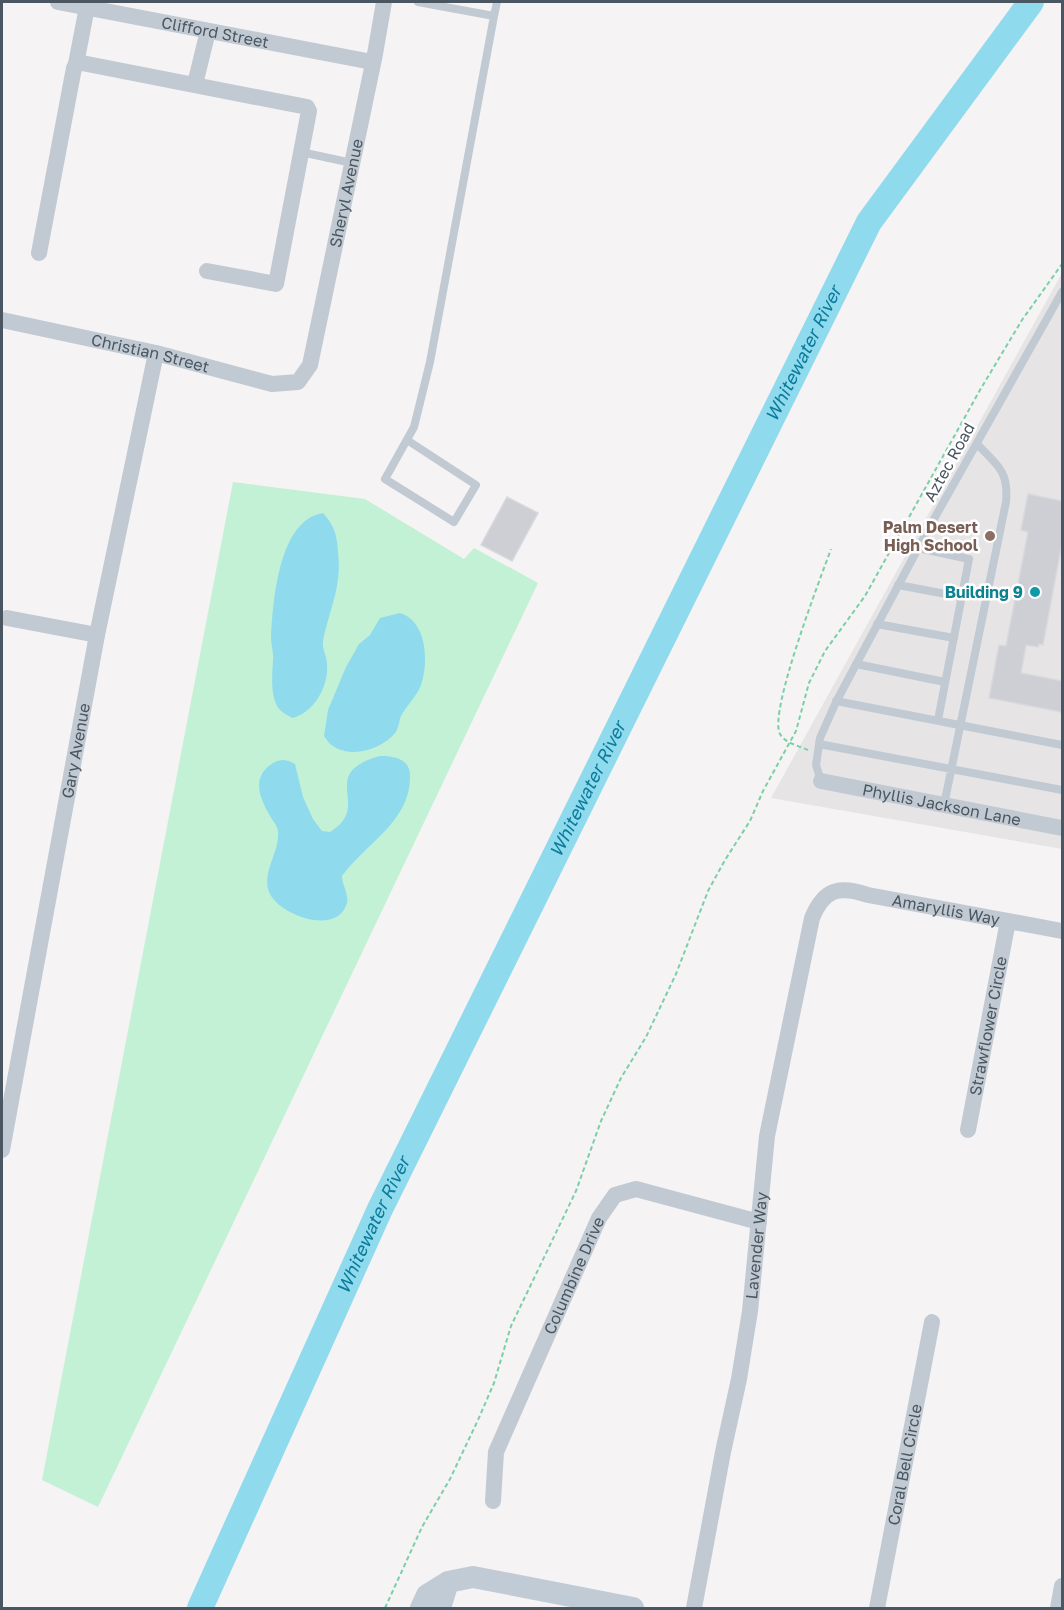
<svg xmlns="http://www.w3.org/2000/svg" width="1064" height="1610" viewBox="0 0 1064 1610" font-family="'Golos Text',sans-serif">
<rect width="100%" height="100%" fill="#f5f3f3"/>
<!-- education -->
<path fill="#e6e4e5" d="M 1062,273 L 1062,849 L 771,798 Z"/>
<!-- green -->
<path fill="#c3f1d5" d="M 233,482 L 365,499 L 464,559 L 474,548 L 538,583 L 98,1507 L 42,1480 Z"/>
<!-- water -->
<path fill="#90daee" d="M 323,513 C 334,525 337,535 338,551 C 342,588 330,607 323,641 C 322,650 327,656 327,664 C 329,686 314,713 292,718 C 289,716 283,713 280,710 C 270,699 272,675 273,661 C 274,653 271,646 271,638 C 273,603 278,520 323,513 Z
M 400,613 C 427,621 429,662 421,685 C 417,696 407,705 401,716 C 399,721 399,728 395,733 C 382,749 352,759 333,746 C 329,744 327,740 324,736 L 328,710 L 346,667 L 359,644 L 370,635 L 380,618 Z
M 380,756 C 395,756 410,759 410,776 C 411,821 365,844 342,876 C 342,885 349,894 347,903 C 338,936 281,916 270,894 C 260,873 280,853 278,832 C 278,826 272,820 270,816 C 259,797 251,777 273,763 C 282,758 287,760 295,764 L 303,797 L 313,819 L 322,831 L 330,832 C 374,806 315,774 380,756 Z"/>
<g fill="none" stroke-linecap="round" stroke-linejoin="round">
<!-- river -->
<path stroke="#90daee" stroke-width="26" id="s1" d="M 200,1608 L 380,1209 L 869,222 L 1031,2"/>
</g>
<!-- building -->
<path fill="#cdcfd5" stroke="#d7d9de" stroke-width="1.5" d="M 1028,494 L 1062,501 L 1062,543 L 1043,645 L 1039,644 L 1038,647 L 1026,645 L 1021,673 L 1062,681 L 1062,712 L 989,698 L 999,645 L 1006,646 L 1028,532 L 1021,530 Z
M 507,497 L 538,513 L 512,561 L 481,545 Z"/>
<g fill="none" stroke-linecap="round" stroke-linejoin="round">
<!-- path -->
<path stroke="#7ad0a6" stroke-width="2" stroke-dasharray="4.5 3" stroke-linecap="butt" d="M 808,750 C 799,746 785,743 780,734 C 768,713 821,577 831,549
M 385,1608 L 422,1527 L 450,1479 L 478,1420 L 494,1383 L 511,1326 L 576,1191 L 601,1121 L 621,1078 L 646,1037 L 676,974 L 708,891 L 725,860 L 750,821 L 763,791 L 796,731 L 809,683 L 825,651 L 865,596 L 980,390 L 1022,320 L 1062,264"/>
<!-- lane -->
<path stroke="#c1cad2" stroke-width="8" d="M 494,16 L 497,2
M 301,152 L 352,163
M 407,440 L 476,485 L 454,522 L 385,479 L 414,427 L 430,362 L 494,16 L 418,2
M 918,548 L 969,559 L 938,720
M 898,585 L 962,597
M 877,624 L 954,638
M 856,664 L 945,682
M 836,701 L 1062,745
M 819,744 L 1062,790
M 821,781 L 816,765 L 820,738 L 836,702 L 930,526 L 1062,292
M 944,805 L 1006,502 C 1009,471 997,465 977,444"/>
<!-- street -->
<g stroke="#c1cad2" stroke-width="16">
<path id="s2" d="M 58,2 L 372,62"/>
<path d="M 76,64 L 87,7"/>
<path d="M 195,84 L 208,31"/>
<path d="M 39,253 L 74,68 L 76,64 L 82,63 L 307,107 L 309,111 L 276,284 L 207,271"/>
<path id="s3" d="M 2,320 L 156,353 L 272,384 L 298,382 L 310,365 L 375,54 L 384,2"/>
<path d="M 7,618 L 97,635"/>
<path id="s4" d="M 821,781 L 1062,828"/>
<path id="s5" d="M 968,1130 L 1008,921"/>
<path id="s6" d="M 2,1150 L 97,635 L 156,353"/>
<path id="s7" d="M 493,1501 L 496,1452 L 599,1218 L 615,1195 L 636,1189 L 759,1222"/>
<path id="s8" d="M 694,1608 L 723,1452 L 739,1379 L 750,1311 L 767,1136 L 812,918 C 824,889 839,885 868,895 L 1062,931"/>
<path id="s9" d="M 877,1608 L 932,1322"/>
<path d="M 1058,1608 L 1062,1586"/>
</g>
<!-- secondary -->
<path stroke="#c1cbd6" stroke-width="22" d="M 421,1608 L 427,1595 L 448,1582 L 473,1577 L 633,1608
M 440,1608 L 448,1582"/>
</g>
<!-- markers -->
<circle fill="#8d6e63" stroke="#fff" stroke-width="2" cx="990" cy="536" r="6"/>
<circle fill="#0f9aa8" stroke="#fff" stroke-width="2" cx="1035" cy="592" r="6"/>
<g text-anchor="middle" stroke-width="5" stroke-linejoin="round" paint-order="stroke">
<!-- street labels -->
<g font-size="16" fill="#4a5661" stroke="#fff">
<text dy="6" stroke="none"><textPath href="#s2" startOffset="160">Clifford Street</textPath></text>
<text dy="6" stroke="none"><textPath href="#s3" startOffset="500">Sheryl Avenue</textPath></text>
<text dy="6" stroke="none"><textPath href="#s3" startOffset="152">Christian Street</textPath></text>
<text transform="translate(949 462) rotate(-61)" y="6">Aztec Road</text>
<text dy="6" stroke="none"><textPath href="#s6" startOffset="406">Gary Avenue</textPath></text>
<text dy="6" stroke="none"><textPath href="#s4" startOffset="123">Phyllis Jackson Lane</textPath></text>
<text dy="6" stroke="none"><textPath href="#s8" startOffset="850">Amaryllis Way</textPath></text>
<text dy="6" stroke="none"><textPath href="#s5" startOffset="106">Strawflower Circle</textPath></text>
<text dy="6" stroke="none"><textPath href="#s8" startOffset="368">Lavender Way</textPath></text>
<text dy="6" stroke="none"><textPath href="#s7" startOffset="242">Columbine Drive</textPath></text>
<text dy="6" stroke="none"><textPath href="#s9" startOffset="146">Coral Bell Circle</textPath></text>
</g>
<!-- education labels -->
<g font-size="16" font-weight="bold" fill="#785e54" stroke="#fff" text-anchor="end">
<text x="978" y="533">Palm Desert<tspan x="978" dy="18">High School</tspan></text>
</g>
<!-- culture labels -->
<g font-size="16" font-weight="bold" fill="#0d838f" stroke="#fff" text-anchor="end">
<text x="1023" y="598">Building 9</text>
</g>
<!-- water labels -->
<g font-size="18" font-style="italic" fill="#0c7c9b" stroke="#fff">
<text dy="6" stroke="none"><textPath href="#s1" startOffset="1392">Whitewater River</textPath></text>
<text dy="6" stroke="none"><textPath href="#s1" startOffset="906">Whitewater River</textPath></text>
<text dy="6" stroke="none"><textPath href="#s1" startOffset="420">Whitewater River</textPath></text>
</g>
</g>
<!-- border -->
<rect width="1064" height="1610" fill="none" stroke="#4a5661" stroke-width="6"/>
</svg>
